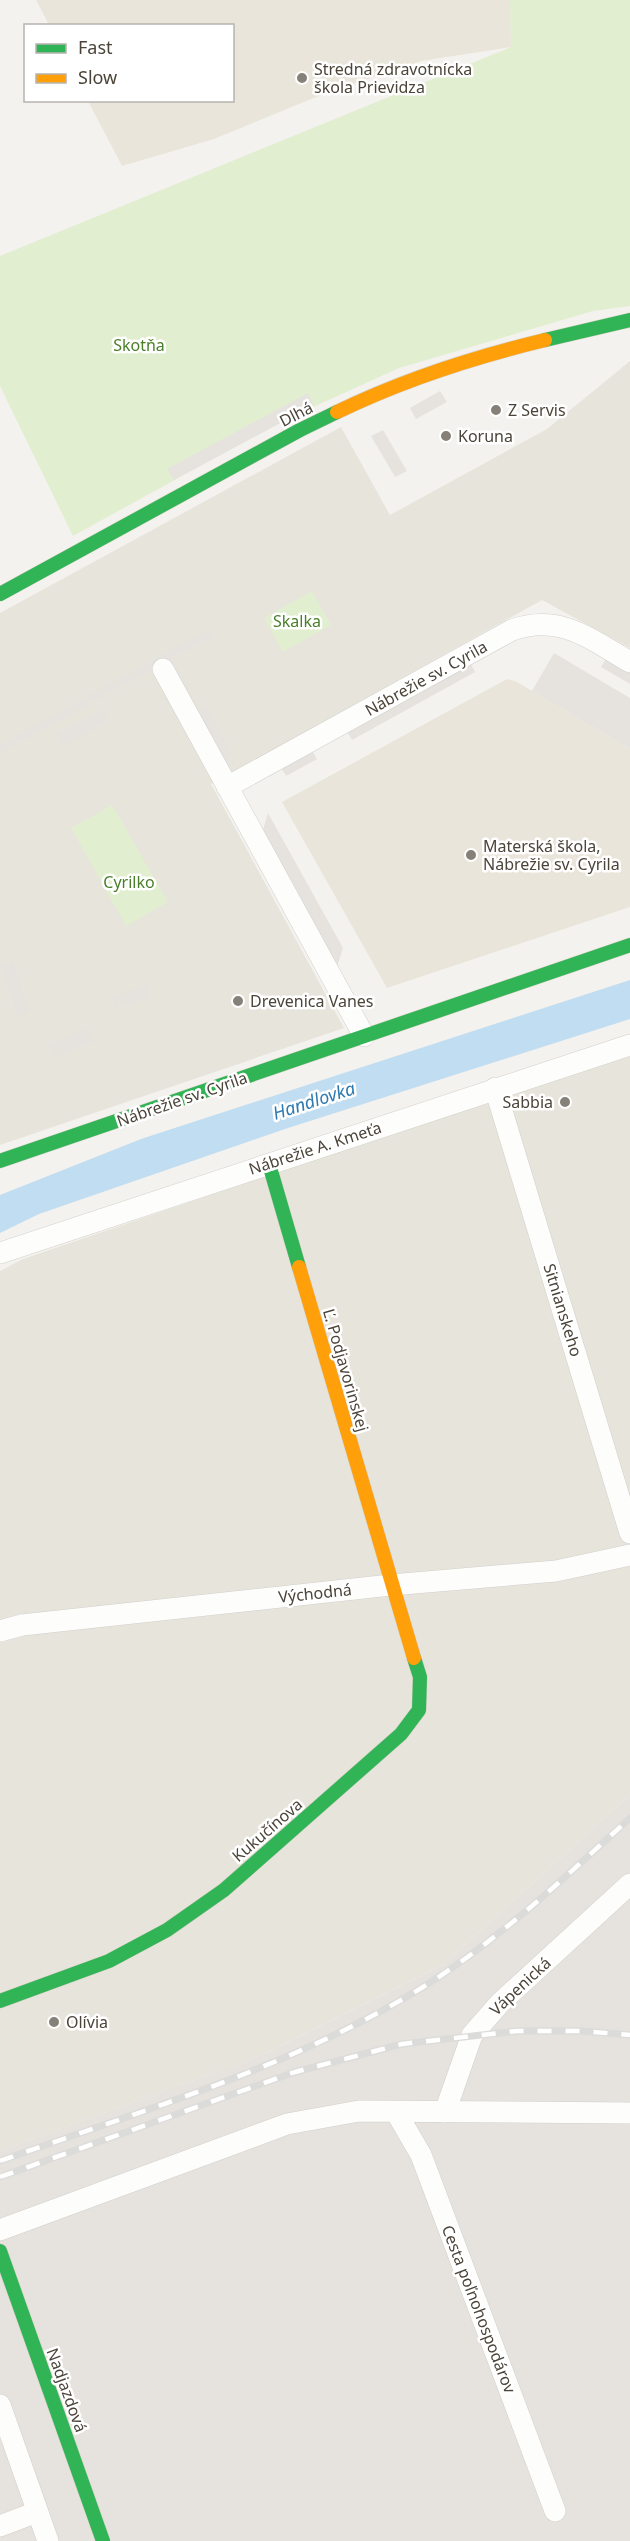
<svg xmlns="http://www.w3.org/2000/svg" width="630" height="2541" viewBox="0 0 630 2541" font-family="'Noto Sans',sans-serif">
<rect width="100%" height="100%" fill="#f4f2ee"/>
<!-- residential -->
<path fill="#e7e4dc" d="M 630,361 L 630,648 L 542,600 L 211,784 L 344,1028 L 0,1145 L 0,613 L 341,427 L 390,515 L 547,429 Z
M 630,1054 L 630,1795 L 443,1965 L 267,2053 L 0,2151 L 0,1271 L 23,1259 L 515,1091 Z"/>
<!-- industrial -->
<path fill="#e6e2de" d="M 630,1795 L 630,2541 L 0,2541 L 0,2151 L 267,2053 L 443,1965 Z"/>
<!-- education -->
<path fill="#eae5da" d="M 36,0 L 510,0 L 511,47 L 421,61 L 321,95 L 214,139 L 122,166 L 88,101 L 232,100 L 232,26 L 49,25 Z
M 507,679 L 517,682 L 630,749 L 630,907 L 387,988 L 282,802 Z"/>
<!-- green -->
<path fill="#e1eecf" d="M 510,0 L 630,0 L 630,306 L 593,311 L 399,368 L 278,423 L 73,536 L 0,386 L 0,256 L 511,47 Z
M 312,591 L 331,625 L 283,652 L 264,618 Z
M 112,805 L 168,902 L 126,926 L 71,828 Z"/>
<!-- parking -->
<path fill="#e6e3df" d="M 440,391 L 447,402 L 416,419 L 410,408 Z
M 308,393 L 314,405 L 174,480 L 167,469 Z
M 383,430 L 407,471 L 395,477 L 371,436 Z
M 209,629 L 213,636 L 0,753 L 0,745 Z
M 554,653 L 630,698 L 630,749 L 532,691 Z
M 608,655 L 630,668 L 630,684 L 601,667 Z
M 469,660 L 475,672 L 352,740 L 345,728 Z
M 207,706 L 232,754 L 219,762 L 193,714 Z
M 102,709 L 109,721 L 64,746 L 57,734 Z
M 310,747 L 317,759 L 286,776 L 279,764 Z
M 268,813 L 343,948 L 337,967 L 262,833 Z
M 13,961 L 30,1012 L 18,1016 L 0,965 Z
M 147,985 L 151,997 L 115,1009 L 111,997 Z
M 88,1029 L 93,1043 L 52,1058 L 47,1044 Z"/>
<!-- water -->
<path fill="#c0ddf1" d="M 630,980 L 630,1019 L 288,1128 L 39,1214 L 0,1233 L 0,1195 L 141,1139 Z"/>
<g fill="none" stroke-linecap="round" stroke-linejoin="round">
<!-- street casing -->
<g stroke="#d2d0cb" stroke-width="22">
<path id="street" d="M 163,669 L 364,1036
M 227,787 L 512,630 C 560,613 590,639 630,662
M 495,1088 L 630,1533
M 0,1253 L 630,1045
M 0,1631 L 22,1625 L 391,1585 L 556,1571 L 630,1555
M 396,2112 L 421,2155 L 555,2511
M 445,2112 L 472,2035 L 500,2003 L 630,1884
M 0,2230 L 287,2124 L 359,2111 L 630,2113
M 0,2405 L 48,2541
M 0,2526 L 37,2512"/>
</g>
<!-- fast casing -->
<g stroke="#d3cfc5" stroke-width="15">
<path id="fast" d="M 545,340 L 630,320
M 0,594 L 300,430 L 337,412
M 0,1161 L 630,945
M 269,1164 L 299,1267
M 0,2001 L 109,1961 L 167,1930 L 224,1890 L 401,1734 L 419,1710 L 420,1677 L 414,1658
M 0,2251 L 103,2541"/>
</g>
<!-- slow casing -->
<g stroke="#d3cfc5" stroke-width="15">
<path id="slow" d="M 337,412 C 403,380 474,357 545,340
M 299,1267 L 414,1658"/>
</g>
<!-- street -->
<use href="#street" stroke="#fdfdfc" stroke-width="21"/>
<!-- fast -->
<use href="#fast" stroke="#30b455" stroke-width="14"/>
<!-- slow -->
<use href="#slow" stroke="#ff9f0a" stroke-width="14"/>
<!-- rail casing -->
<g stroke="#dbdbda" stroke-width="7">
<path id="rail" d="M 0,2161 C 143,2110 293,2067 423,1987 C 499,1940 564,1878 630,1818
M 0,2177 L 295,2072 L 402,2044 L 517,2031 L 582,2031 L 630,2035"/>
</g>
<!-- rail -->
<use href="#rail" stroke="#fff" stroke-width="4.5" stroke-dasharray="14" stroke-linecap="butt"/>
</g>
<!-- markers -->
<g fill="#868178" stroke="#fff" stroke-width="2">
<circle cx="302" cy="78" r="6"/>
<circle cx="496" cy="410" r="6"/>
<circle cx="446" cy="436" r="6"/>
<circle cx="471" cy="855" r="6"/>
<circle cx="238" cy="1001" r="6"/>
<circle cx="565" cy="1102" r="6"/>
<circle cx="54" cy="2022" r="6"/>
</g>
<g text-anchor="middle" stroke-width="5" stroke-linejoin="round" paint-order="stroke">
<!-- poi labels -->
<g font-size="16" fill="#4b4439" stroke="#fff" text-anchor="start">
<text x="314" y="75">Stredná zdravotnícka<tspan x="314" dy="18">škola Prievidza</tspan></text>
<text x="508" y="416">Z Servis</text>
<text x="458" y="442">Koruna</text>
<text x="483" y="852">Materská škola,<tspan x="483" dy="18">Nábrežie sv. Cyrila</tspan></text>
<text x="250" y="1007">Drevenica Vanes</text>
<text x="553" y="1108" text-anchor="end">Sabbia</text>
<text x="66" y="2028">Olívia</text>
</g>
<!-- park labels -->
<g font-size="16" fill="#4a7f2a" stroke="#fff">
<text x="139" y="351">Skotňa</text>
<text x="297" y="627">Skalka</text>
<text x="129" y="888">Cyrilko</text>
</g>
<!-- street labels -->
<g font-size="16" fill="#4b4439" stroke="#fff">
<text transform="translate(296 414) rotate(-27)" y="6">Dlhá</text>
<text transform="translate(426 678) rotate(-29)" y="6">Nábrežie sv. Cyrila</text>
<text transform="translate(182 1099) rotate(-19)" y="6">Nábrežie sv. Cyrila</text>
<text transform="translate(315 1148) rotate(-18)" y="6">Nábrežie A. Kmeťa</text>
<text transform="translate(563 1310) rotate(73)" y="6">Sitnianskeho</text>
<text transform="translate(346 1370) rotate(74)" y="6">Ľ. Podjavorinskej</text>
<text transform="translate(315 1593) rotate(-6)" y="6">Východná</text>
<text transform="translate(267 1830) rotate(-41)" y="6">Kukučínova</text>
<text transform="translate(520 1986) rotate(-43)" y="6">Vápenická</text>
<text transform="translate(479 2309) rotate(69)" y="6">Cesta poľnohospodárov</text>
<text transform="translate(67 2390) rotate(70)" y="6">Nadjazdová</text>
</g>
<!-- water labels -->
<g font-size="18" font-style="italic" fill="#2e7ab2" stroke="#fff">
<text transform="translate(314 1101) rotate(-18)" y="6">Handlovka</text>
</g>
</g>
<!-- legend -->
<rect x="24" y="24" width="210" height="78" fill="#ffffff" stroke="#b7b4b0" stroke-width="1.5"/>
<rect x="36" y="44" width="30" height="9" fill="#30b455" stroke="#b7b4b0" stroke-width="1.5"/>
<text x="78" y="54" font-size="18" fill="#4b4439">Fast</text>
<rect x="36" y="74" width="30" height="9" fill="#ff9f0a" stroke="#b7b4b0" stroke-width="1.5"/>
<text x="78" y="84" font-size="18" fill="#4b4439">Slow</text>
</svg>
